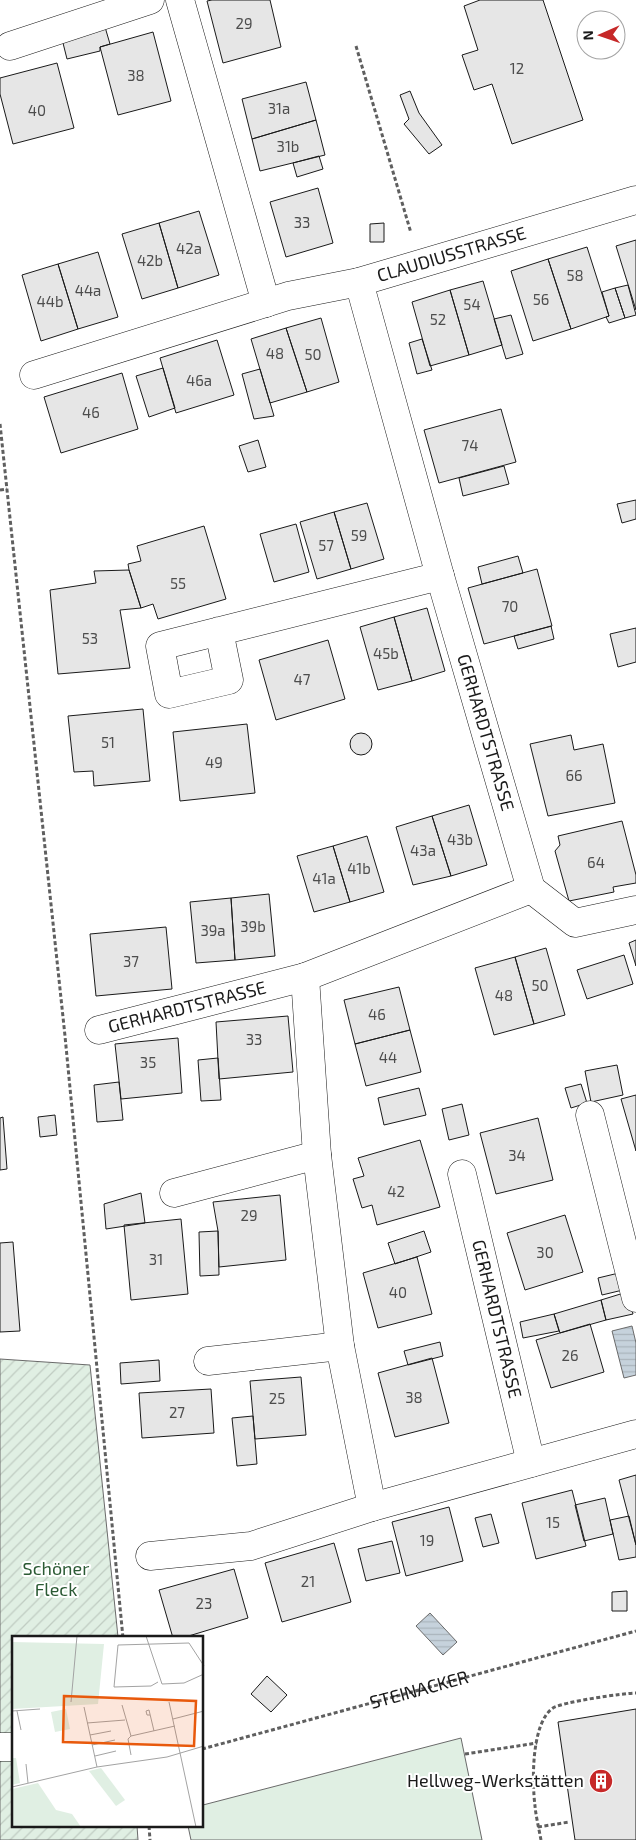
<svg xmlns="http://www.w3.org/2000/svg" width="636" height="1840" viewBox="0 0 636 1840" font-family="'Exo 2',sans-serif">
<defs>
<pattern id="garden-furrows" width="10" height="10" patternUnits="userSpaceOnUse" patternTransform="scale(1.25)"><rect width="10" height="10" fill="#e0efe3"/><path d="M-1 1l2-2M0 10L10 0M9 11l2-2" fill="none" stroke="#c0ccc2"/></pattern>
<pattern id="water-rules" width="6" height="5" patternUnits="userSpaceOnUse" patternTransform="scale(1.25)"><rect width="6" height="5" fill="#c6d2dc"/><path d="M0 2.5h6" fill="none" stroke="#aab4bc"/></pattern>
</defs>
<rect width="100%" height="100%" fill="#fff"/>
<!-- grass -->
<path fill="#e0efe3" stroke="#6a6a6a" d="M 461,1738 L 482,1840 L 191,1840 L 188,1826 L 202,1826 L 203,1805 Z"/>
<!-- garden -->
<path fill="url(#garden-furrows)" stroke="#6a6a6a" d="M 0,1359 L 90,1365 L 118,1637 L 14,1638 L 14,1826 L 137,1826 L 138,1840 L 0,1840 Z"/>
<!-- water -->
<path fill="url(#water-rules)" stroke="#6a6a6a" d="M 632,1326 L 636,1343 L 636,1375 L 624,1378 L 612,1331 Z
M 430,1613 L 457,1642 L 443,1655 L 416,1626 Z"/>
<!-- building -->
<path fill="#e6e6e6" stroke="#1a1a1a" d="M 212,0 L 270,0 L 281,47 L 223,63 L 207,1 Z
M 480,0 L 543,0 L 583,120 L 512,144 L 492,84 L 474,90 L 462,55 L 478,50 L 464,6 Z
M 105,27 L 110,44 L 100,47 L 100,51 L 67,59 L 62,39 Z
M 153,32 L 171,101 L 118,115 L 100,47 Z
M 57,63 L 74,128 L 13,144 L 0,94 L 0,78 Z
M 306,82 L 316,120 L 252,139 L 242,99 Z
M 410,91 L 419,113 L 442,145 L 429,154 L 404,124 L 409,119 L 400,95 Z
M 316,120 L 325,155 L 260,171 L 252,139 Z
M 319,156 L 323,169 L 297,177 L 293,163 Z
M 318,188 L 333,243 L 286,257 L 270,202 Z
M 199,211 L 219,275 L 178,288 L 159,223 Z
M 159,223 L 178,288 L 142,299 L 122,234 Z
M 384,223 L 384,242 L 370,242 L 370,224 Z
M 636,240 L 636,310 L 616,246 Z
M 587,247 L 609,316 L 571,329 L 548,259 Z
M 98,252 L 118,317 L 78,329 L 58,264 Z
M 548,259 L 571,329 L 533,341 L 511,271 Z
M 58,264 L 78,329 L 41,341 L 22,275 Z
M 483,281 L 502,345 L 469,355 L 450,290 Z
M 628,285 L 636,315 L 625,318 L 615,288 Z
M 615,288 L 625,318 L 609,323 L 606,317 L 609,316 L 602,292 Z
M 450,290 L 469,355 L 430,366 L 412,302 Z
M 511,315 L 523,354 L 506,359 L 494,319 Z
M 321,318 L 339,382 L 307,392 L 286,328 Z
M 286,328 L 307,392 L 270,403 L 251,339 Z
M 422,339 L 432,370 L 417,374 L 409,343 Z
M 217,340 L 234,395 L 176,413 L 160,358 Z
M 163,368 L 175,408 L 149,417 L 136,376 Z
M 260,369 L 274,416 L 254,419 L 242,374 Z
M 122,373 L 138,429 L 61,453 L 44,397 Z
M 501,409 L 516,462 L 439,483 L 424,430 Z
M 258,440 L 266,467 L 248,472 L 239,446 Z
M 504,466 L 509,484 L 463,496 L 459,478 Z
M 636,500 L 636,519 L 622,523 L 617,504 Z
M 367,503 L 384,559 L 351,569 L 334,512 Z
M 334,512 L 351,569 L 317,579 L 300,522 Z
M 296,524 L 309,572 L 274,582 L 260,534 Z
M 204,526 L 226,599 L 158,619 L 153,604 L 141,608 L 129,570 L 128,564 L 141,561 L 137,546 Z
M 518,556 L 523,573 L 482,584 L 478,567 Z
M 537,569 L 552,626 L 484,644 L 468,588 Z
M 129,570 L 141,608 L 120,610 L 130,668 L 58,674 L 50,590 L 96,583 L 94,571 Z
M 427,608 L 445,671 L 412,681 L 394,617 Z
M 394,617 L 412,681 L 378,690 L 360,627 Z
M 551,626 L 554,639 L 518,649 L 514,636 Z
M 636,628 L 636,662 L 618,667 L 610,634 Z
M 328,640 L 345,699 L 276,720 L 259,660 Z
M 143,709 L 150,781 L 94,786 L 93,771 L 74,772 L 68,716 Z
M 247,724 L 255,793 L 180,801 L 173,732 Z
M350 744a11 11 0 1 1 22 0a11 11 0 1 1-22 0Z
M 571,735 L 574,750 L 603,744 L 615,803 L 548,816 L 530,744 Z
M 469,805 L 487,865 L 451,876 L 432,816 Z
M 432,816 L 451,876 L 413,885 L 396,827 Z
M 622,821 L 636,875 L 636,883 L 613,887 L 614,892 L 569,901 L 555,851 L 560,845 L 558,836 Z
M 367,836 L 384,892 L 350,902 L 333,846 Z
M 333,846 L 350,902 L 314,912 L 297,856 Z
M 269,894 L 275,956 L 235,960 L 231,898 Z
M 231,898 L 235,960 L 196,963 L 190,902 Z
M 166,927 L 172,989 L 96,996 L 90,934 Z
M 636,940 L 636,966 L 629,943 Z
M 546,948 L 565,1015 L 534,1024 L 515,957 Z
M 624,955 L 633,984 L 587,999 L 577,970 Z
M 515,957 L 534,1024 L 494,1035 L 475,968 Z
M 399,987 L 410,1030 L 355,1044 L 344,1000 Z
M 288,1016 L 293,1072 L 219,1079 L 216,1022 Z
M 410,1030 L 421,1072 L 366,1086 L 355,1044 Z
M 178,1038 L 182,1093 L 121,1099 L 115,1044 Z
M 218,1058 L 221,1100 L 201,1101 L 198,1060 Z
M 617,1065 L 623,1095 L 591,1102 L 585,1071 Z
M 119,1082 L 123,1120 L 97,1122 L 94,1085 Z
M 581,1084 L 587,1103 L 571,1108 L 565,1088 Z
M 419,1088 L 426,1115 L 384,1125 L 378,1098 Z
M 636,1095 L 636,1151 L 621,1099 Z
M 462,1104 L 469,1135 L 449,1140 L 442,1109 Z
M 55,1115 L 57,1135 L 40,1137 L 38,1117 Z
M 3,1117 L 7,1169 L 0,1170 L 0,1118 Z
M 538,1118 L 553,1180 L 496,1194 L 480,1133 Z
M 420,1140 L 440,1207 L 377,1225 L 372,1205 L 362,1208 L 353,1179 L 364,1176 L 358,1158 Z
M 141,1193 L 145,1223 L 106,1229 L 104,1204 Z
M 280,1195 L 286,1260 L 219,1267 L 218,1231 L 213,1202 Z
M 565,1215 L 583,1272 L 525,1290 L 507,1233 Z
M 181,1219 L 188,1294 L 131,1300 L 124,1225 Z
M 218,1231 L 219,1275 L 200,1276 L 199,1232 Z
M 424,1231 L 431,1252 L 395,1264 L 388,1243 Z
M 13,1242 L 20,1331 L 0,1332 L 0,1243 Z
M 417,1257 L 432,1314 L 378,1328 L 363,1273 Z
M 623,1272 L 627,1289 L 602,1295 L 598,1278 Z
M 627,1292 L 633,1314 L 606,1320 L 601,1300 Z
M 601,1300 L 606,1320 L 560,1333 L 554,1314 Z
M 554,1314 L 559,1331 L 523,1338 L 520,1322 Z
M 590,1324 L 604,1372 L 551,1388 L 536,1340 Z
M 440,1342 L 443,1356 L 408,1365 L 404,1351 Z
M 432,1358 L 449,1423 L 395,1437 L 378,1373 Z
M 159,1360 L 160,1381 L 121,1384 L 120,1363 Z
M 301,1377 L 306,1435 L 255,1439 L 250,1381 Z
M 211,1389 L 214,1433 L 142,1438 L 139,1393 Z
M 253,1416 L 257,1464 L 237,1466 L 232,1418 Z
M 636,1475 L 636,1545 L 619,1480 Z
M 572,1490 L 586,1546 L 536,1559 L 522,1503 Z
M 605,1498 L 613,1534 L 584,1541 L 575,1505 Z
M 449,1507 L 463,1561 L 406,1576 L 392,1522 Z
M 491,1514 L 499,1543 L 483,1547 L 475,1518 Z
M 629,1516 L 636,1545 L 636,1557 L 619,1560 L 610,1520 Z
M 392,1541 L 400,1573 L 366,1581 L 358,1549 Z
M 334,1543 L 351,1602 L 282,1622 L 265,1563 Z
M 234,1569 L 248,1618 L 182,1638 L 173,1638 L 159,1590 Z
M 627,1591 L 627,1611 L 612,1611 L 612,1592 Z
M 267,1676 L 287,1695 L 271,1712 L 251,1694 Z
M 636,1709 L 636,1840 L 575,1840 L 558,1722 Z"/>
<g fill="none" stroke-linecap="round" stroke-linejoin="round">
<!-- minor casing -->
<g stroke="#1a1a1a" stroke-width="29">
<g id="minor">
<path d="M 180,0 L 266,303"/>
<path d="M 10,46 L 150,0"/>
<path id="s2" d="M 359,282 L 440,576 L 531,889 L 575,923 L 636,910"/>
<path id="s3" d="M 34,375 L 288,296 L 359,282 L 636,200"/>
<path d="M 219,631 L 229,680 L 169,694 L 160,646 L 440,576"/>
<path d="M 305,977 L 317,1155 L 340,1346 L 372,1507"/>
<path id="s4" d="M 99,1030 L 305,977 L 531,889"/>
<path d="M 590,1115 L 636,1298"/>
<path id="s5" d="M 462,1174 L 531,1463"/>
<path d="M 174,1193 L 317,1155"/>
<path d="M 208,1361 L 340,1346"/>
<path d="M 150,1556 L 251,1546 L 372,1507 L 636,1434"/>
<path d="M 0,1747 L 14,1747"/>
</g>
</g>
<!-- path -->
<g stroke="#5f5f5f" stroke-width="3" stroke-dasharray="4 2.5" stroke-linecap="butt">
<path d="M 356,46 L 411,233"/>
<path d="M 0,424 L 65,1036 L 123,1638"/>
<path d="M 0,490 L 7,489"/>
<path id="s1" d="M 202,1749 L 636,1631"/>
<path d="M 465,1754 L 537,1743"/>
<path d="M 149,1826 L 150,1840"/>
<path d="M 538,1827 L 569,1822"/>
<path d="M 541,1840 C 539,1829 536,1817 535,1806 C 532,1782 531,1723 553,1708 C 562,1702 624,1693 636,1693"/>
</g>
<!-- minor -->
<use href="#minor" stroke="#fff" stroke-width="28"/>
</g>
<!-- icons -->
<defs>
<g id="building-disc" transform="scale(1.25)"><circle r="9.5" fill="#c62828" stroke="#fff"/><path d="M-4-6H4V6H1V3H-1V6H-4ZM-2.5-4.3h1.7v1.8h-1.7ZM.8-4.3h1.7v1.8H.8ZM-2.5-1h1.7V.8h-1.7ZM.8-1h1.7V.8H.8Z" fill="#fff"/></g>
</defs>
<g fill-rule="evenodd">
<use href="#building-disc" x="601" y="1781"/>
</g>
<g text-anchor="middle" stroke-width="4" stroke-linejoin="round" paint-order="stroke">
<!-- number labels -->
<g font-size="15" fill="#4d4d4d">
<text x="244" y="29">29</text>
<text x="517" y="74">12</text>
<text x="136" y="81">38</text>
<text x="279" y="114">31a</text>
<text x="37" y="116">40</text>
<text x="288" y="152">31b</text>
<text x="302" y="228">33</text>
<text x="189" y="254">42a</text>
<text x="150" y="266">42b</text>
<text x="575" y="281">58</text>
<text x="88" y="296">44a</text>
<text x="541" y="305">56</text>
<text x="50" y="307">44b</text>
<text x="472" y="310">54</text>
<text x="438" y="325">52</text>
<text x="275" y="359">48</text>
<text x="313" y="360">50</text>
<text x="199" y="386">46a</text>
<text x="91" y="418">46</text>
<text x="470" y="451">74</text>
<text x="359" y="541">59</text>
<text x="326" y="551">57</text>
<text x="178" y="589">55</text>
<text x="510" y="612">70</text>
<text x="90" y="644">53</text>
<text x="386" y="659">45b</text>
<text x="302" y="685">47</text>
<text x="108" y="748">51</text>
<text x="214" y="768">49</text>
<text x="574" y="781">66</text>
<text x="460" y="845">43b</text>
<text x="423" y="856">43a</text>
<text x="596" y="868">64</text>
<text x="359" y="874">41b</text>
<text x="324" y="884">41a</text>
<text x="253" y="932">39b</text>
<text x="213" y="936">39a</text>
<text x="131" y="967">37</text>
<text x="540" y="991">50</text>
<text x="504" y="1001">48</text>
<text x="377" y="1020">46</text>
<text x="254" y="1045">33</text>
<text x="388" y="1063">44</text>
<text x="148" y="1068">35</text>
<text x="517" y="1161">34</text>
<text x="396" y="1197">42</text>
<text x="249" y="1221">29</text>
<text x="545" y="1258">30</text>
<text x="156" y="1265">31</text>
<text x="398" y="1298">40</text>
<text x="570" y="1361">26</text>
<text x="414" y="1403">38</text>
<text x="277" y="1404">25</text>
<text x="177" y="1418">27</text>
<text x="553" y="1528">15</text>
<text x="427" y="1546">19</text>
<text x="308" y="1587">21</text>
<text x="204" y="1609">23</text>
</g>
<!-- street labels -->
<g font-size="18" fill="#1a1a1a" stroke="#fff">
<text dy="6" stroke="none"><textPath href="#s3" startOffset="435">CLAUDIUSSTRASSE</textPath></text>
<text dy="6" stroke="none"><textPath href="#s2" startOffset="468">GERHARDTSTRASSE</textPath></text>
<text dy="6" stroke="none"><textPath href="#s4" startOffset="91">GERHARDTSTRASSE</textPath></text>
<text dy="6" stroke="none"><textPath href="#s5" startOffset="149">GERHARDTSTRASSE</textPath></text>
<text dy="6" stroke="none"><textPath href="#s1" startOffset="225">STEINACKER</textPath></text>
</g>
<!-- park labels -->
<g font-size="18" fill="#2b5a34" stroke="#fff">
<text x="56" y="1575">Schöner<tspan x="56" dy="21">Fleck</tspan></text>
</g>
<!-- poi labels -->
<g font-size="18" fill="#1a1a1a" stroke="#fff" text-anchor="end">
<text x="584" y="1787">Hellweg-Werkstätten</text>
</g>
</g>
<!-- overview -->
<g transform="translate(12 1636)">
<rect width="191" height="191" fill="#fff"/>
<path d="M 54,73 L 58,93 L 43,96 L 39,76 ZM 0,122 L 4,122 L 8,147 L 0,149 Z" fill="#e0efe3"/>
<path d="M 89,132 L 113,164 L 104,170 L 77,135 Z" fill="#e0efe3"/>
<path d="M 26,147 L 44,174 L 60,178 L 69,191 L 0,191 L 0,153 Z" fill="#e0efe3"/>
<path d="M 0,6 L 92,8 L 86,68 L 0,73 Z" fill="#e0efe3"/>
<path fill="none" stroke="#a3a3a3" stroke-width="1" d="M 134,0 L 150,48 L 172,47 L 192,38M 146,46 L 139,50 L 102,51 L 106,9 L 177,7 L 192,30M 59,66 L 65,0M 157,66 L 184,191M 110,69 L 119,100 L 116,103 L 119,119M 72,71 L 85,131M 0,75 L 28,73M 5,75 L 9,94M 138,79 L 135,79 L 134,75 L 137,74 L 142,95M 161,83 L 192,75M 75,87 L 113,84M 78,99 L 99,95M 119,100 L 163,90M 80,109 L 103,104M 83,120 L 104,115M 14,128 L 16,147M 0,151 L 85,131 L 155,121 L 192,110"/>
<path fill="#e8590c" fill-opacity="0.15" stroke="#e8590c" stroke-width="2.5" d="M 52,60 L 184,65 L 182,110 L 51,106 Z"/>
<rect width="191" height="191" fill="none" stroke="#1a1a1a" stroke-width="2.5"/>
</g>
<!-- north arrow -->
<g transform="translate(601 35) rotate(268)"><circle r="24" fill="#ffffff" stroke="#a3a3a3"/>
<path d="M0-4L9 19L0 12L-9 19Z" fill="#c62828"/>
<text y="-8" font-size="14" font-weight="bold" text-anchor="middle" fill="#1a1a1a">N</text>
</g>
</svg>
